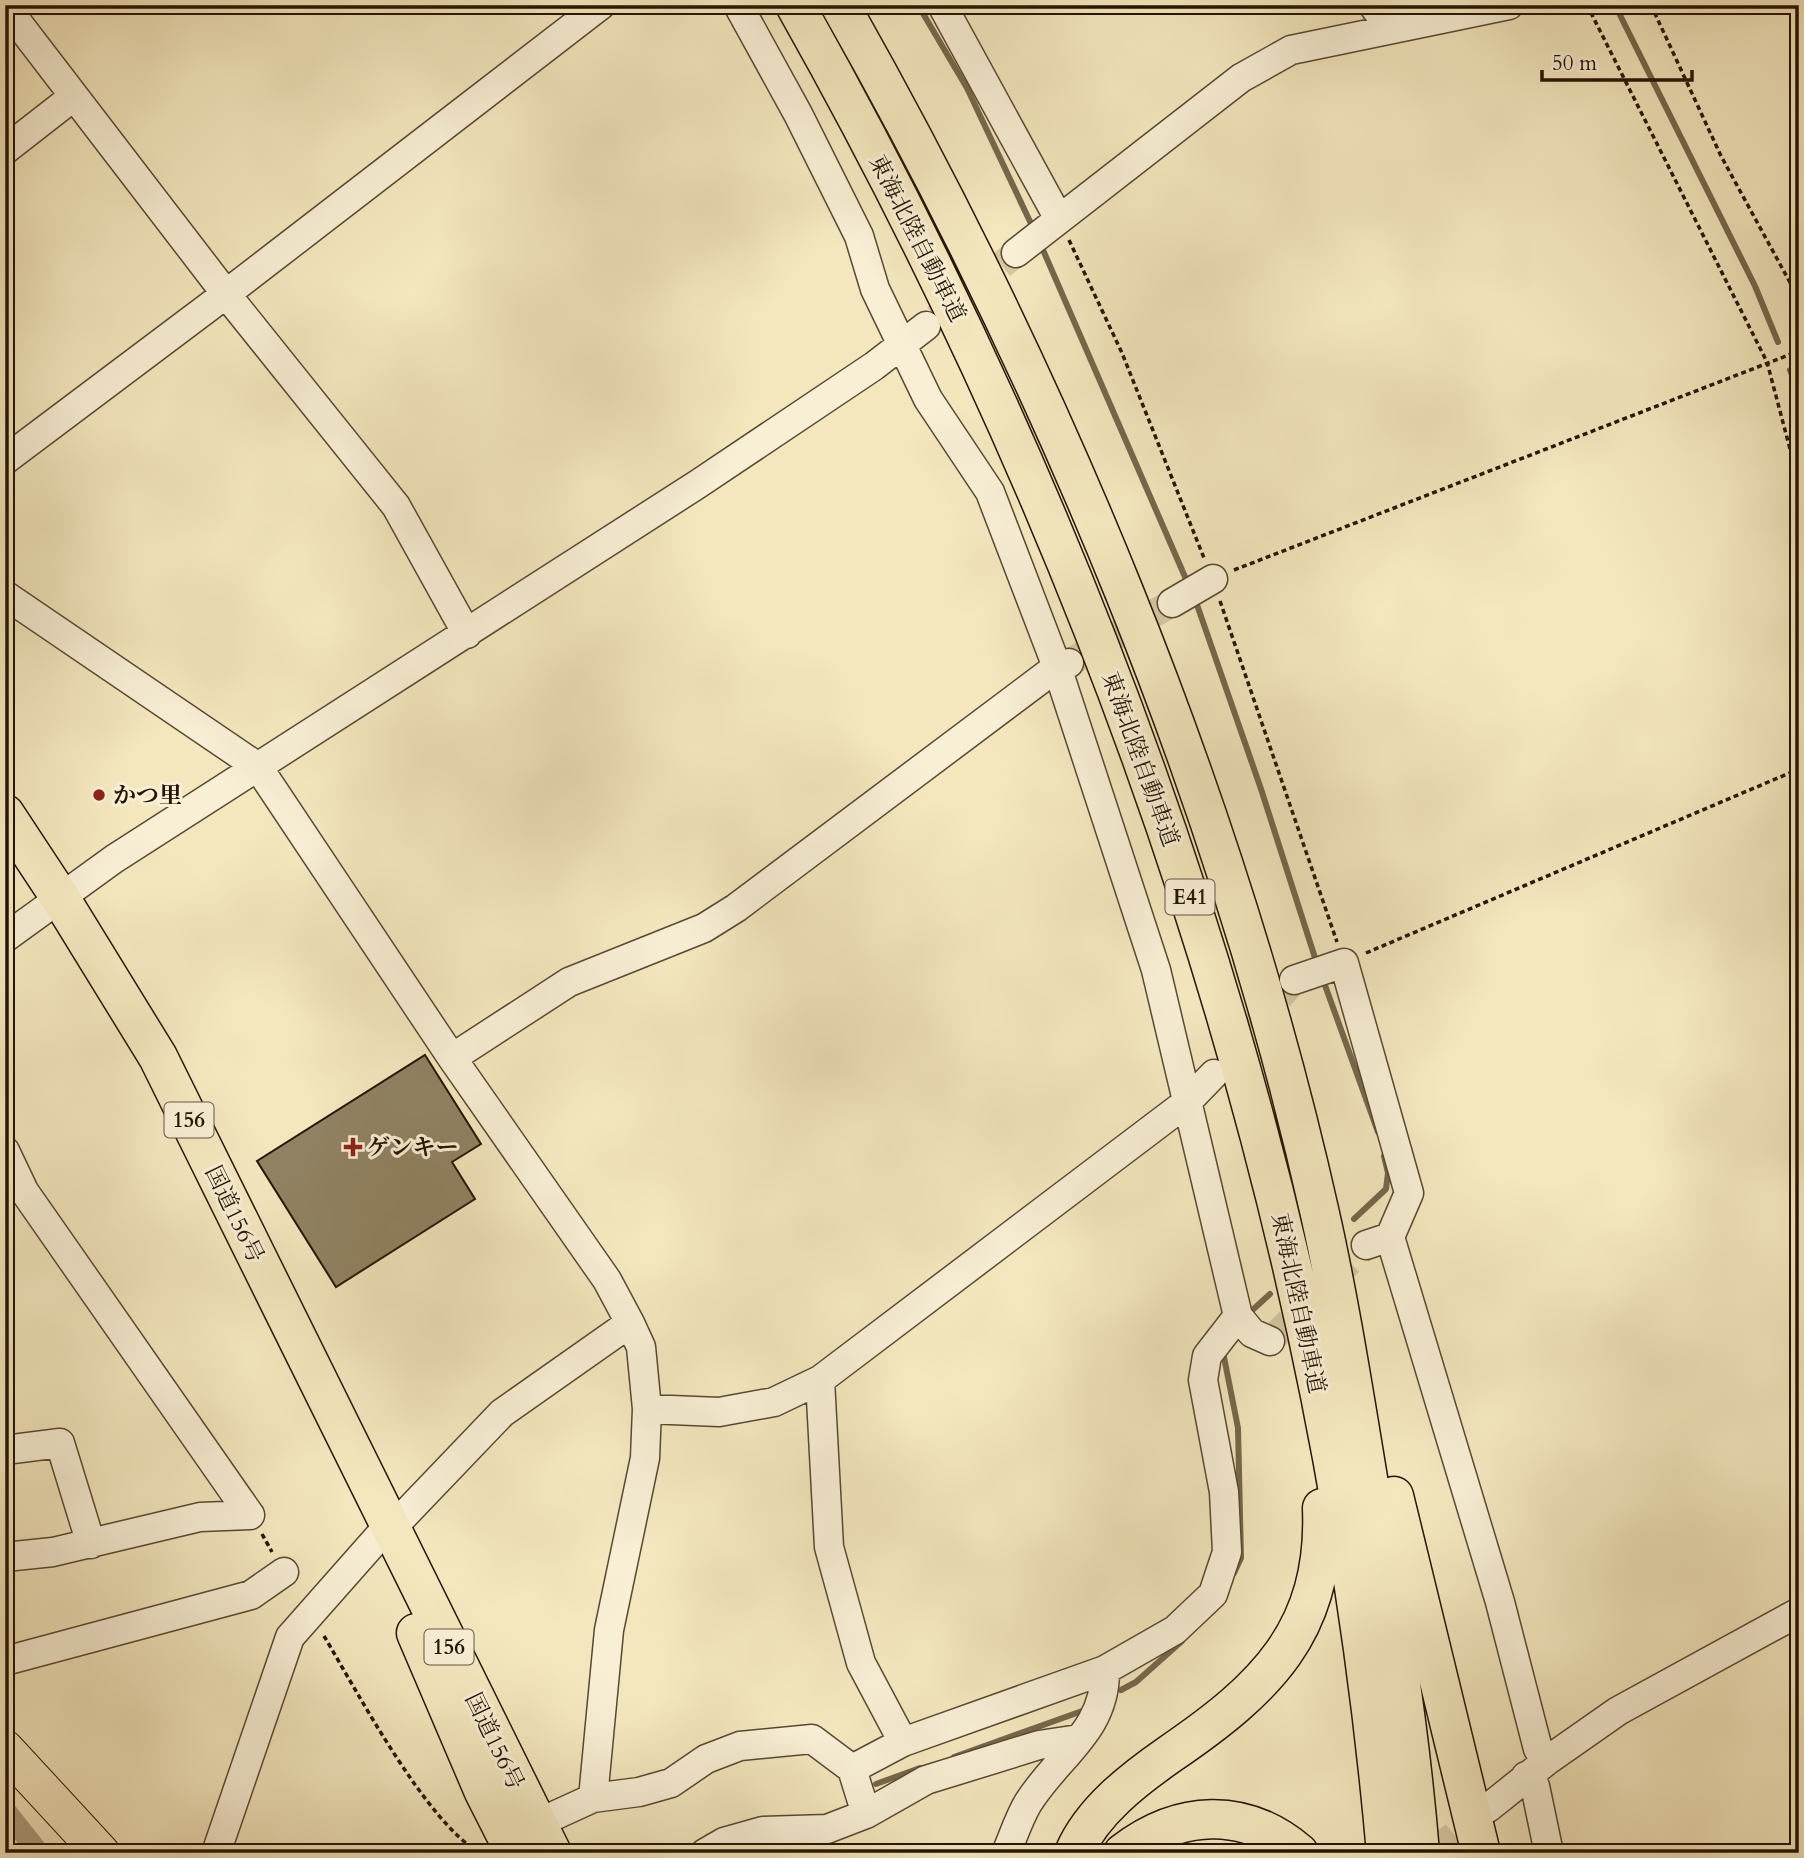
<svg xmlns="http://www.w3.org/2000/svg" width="1804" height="1858" viewBox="0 0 1804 1858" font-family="Cardo,'Noto Serif JP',serif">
<rect width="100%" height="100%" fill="#f4e7be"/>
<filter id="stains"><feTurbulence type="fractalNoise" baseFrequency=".00286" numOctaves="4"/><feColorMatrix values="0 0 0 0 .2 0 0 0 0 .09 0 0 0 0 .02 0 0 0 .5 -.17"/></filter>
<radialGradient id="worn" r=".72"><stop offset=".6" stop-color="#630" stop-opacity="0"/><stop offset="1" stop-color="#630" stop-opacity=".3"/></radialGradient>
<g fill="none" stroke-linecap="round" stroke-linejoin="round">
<!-- stream -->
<path stroke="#76674b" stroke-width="6" d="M 918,5 L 967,88 L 1034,230
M 1615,5 L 1755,286 L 1778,342
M 1040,243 L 1189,586
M 1790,370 L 1799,393
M 1195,599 L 1261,789 L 1317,964
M 1322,977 L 1378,1132
M 1354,1219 L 1386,1189 L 1388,1173 L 1384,1156
M 1247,1315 L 1270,1294
M 1223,1352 L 1238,1428 L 1241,1558 L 1234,1573
M 1121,1690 L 1136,1682 L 1182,1641
M 954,1757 L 1085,1710
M 876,1784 L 920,1768"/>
<!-- canal -->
<path stroke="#ad9f7d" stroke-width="21" d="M 5,1810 L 39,1853"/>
</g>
<!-- building -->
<path fill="#908263" stroke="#241400" stroke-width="2" d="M 425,1055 L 481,1144 L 452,1162 L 475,1199 L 336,1287 L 257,1161 Z"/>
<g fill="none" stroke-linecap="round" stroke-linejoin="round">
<!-- minor-tunnel -->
<path stroke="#d5c7a2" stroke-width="28" stroke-dasharray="28 14" stroke-linecap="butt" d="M 936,318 L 1016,253
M 1069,663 L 1172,603
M 1225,1061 L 1294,980
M 1270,1341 L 1366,1245
M 1433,1853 L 1485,1810"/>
<!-- minor casing -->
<g stroke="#584930" stroke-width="31">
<path id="minor" d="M 738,5 L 798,114 L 859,236 L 875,289 L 928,399 L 990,492 L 1057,667 L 1156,970 L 1238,1316 L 1252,1333 L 1270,1341
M 942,5 L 1059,219
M 1373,5 L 1390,29
M 5,6 L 226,294 L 396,506 L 467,634
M 5,150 L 73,97
M 1016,253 L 1241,78 L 1291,50 L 1509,5
M 5,460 L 226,294 L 601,5
M 5,595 L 258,767 L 452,1058 L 607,1280 L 630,1323 L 641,1347 L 647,1409 L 645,1458 L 609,1630 L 593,1798
M 1172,603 L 1213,579
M 5,938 L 114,859 L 698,484 L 874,366 L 926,326
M 1294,980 L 1344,963 L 1409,1193 L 1390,1237 L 1500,1602 L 1538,1749 L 1548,1760
M 452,1058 L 569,982 L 704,928 L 736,908 L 1057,667 L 1069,663
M 5,1151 L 24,1191 L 250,1515
M 1366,1245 L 1390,1237
M 820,1380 L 829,1547 L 861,1663 L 903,1742
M 647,1409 L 719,1412 L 774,1402 L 820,1380 L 1186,1103 L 1214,1074
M 5,1450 L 60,1443 L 91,1544
M 391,1529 L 502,1413 L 630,1323
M 5,1557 L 53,1552 L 200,1517 L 250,1515
M 5,1661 L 251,1595 L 284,1572
M 852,1769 L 903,1742 L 1105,1670 L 1175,1630 L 1213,1594 L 1227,1552 L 1224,1492 L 1203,1380 L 1207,1356 L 1238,1316
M 1526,1776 L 1535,1786 L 1549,1853
M 1488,1808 L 1548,1760 L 1618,1711 L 1799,1612
M 536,1824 L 593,1798 L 639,1792 L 671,1783 L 706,1759 L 740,1746 L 812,1739 L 852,1769 L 866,1814
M 216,1853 L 290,1637 L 381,1534
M 705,1853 L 724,1842 L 763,1831 L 827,1829 L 866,1814 L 926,1780 L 1039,1745 L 1079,1739
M 1006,1853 C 1013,1837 1019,1818 1028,1803 C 1058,1755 1106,1731 1105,1670"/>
</g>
<!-- major casing -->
<g stroke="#241400" stroke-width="39">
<path id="major" d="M 5,1749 L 101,1853"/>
</g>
<!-- highway casing -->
<g stroke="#241400" stroke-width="41">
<path id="highway" d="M 795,5 C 1115,572 1329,1202 1386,1853
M 840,5 C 1052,379 1226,794 1320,1214 C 1340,1303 1354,1394 1369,1484 C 1390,1606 1410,1729 1420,1853
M 5,814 L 59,896 L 158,1057 L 552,1853
M 1394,1496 L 1481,1853
M 416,1633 L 484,1792 L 515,1853
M 1074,1853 C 1092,1811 1134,1779 1170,1754 C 1265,1689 1327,1631 1322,1508
M 1123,1853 C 1179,1810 1244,1806 1299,1853"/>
</g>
<!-- path -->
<path stroke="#241400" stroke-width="3.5" stroke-dasharray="5 3.5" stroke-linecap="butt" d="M 1587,5 L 1767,362 L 1799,483
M 1651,5 L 1721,156 L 1799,299
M 1069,240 L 1122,353 L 1204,558
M 1234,570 L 1799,351
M 1220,601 L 1337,942
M 1366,953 L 1799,769
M 262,1534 L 272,1552
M 324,1636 C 358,1693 426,1822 480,1853"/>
<!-- minor -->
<use href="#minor" stroke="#f8efd5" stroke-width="28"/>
<!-- major -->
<use href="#major" stroke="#f4e7be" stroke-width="37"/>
<!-- highway -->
<use href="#highway" stroke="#f4e7be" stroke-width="38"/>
</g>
<!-- markers -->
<g fill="#8f2418" stroke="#f8efd5" stroke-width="2.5">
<circle cx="99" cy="795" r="7"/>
<path d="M349.5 1136.5h7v7h7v7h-7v7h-7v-7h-7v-7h7z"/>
</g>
<g text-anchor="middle" stroke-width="6" stroke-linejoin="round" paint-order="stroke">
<!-- shield labels -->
<g fill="#f8efd5" stroke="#645640" stroke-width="2">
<rect x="1165.5" y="879.5" width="49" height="35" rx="5"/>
<rect x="164.5" y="1102.5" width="49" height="35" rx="5"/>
<rect x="424.5" y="1629.5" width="49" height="35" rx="5"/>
</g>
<g font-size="21" font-weight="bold" fill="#241400">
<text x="1190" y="904">E41</text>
<text x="189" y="1127">156</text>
<text x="449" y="1654">156</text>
</g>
<!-- street labels -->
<g font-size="23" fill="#241400" stroke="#f8efd5">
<text transform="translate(918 238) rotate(63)" y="8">東海北陸自動車道</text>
<text transform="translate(1141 759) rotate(70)" y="8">東海北陸自動車道</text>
<text transform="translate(235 1214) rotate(64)" y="8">国道156号</text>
<text transform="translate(1299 1303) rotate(78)" y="8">東海北陸自動車道</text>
<text transform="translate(495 1741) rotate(64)" y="8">国道156号</text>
</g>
<!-- poi labels -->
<g font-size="23" font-weight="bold" fill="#241400" stroke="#f8efd5" text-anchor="start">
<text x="113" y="803">かつ里</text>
<text x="367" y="1155">ゲンキー</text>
</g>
</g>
<!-- margin -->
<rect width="1804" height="1858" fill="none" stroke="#f4e7be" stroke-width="28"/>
<rect x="7" y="7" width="1790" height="1844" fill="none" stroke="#241400" stroke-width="3.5"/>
<rect x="14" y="14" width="1776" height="1830" fill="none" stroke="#241400" stroke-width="2"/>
<!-- scale -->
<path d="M1542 70v10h150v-10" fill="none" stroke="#241400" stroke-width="3.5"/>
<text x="1552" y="70" font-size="21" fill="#241400" stroke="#f8efd5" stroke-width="5" paint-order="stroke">50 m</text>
<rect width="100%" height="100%" filter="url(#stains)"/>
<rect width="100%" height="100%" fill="url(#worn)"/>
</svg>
